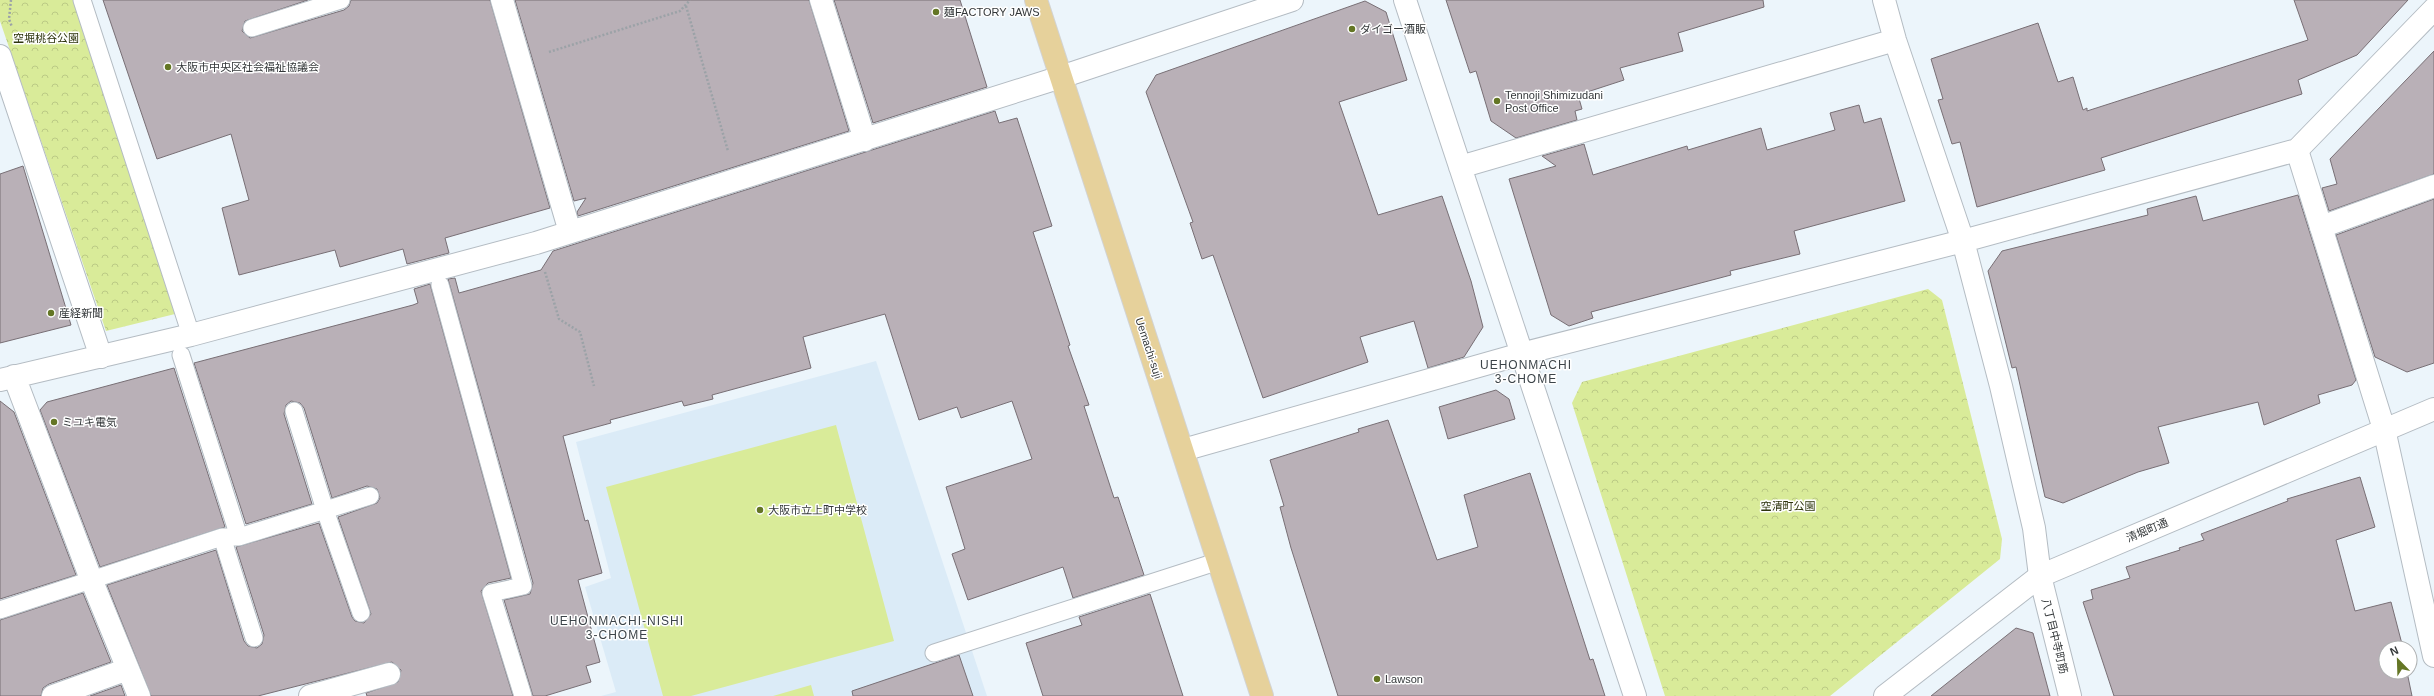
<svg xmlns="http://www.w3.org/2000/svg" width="2434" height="696" viewBox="0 0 2434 696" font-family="Arial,'Noto Sans JP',sans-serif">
<defs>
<pattern id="park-crowns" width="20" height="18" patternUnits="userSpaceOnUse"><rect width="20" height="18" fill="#d9eb99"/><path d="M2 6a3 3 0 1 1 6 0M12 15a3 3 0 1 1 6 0" fill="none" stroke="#bbca85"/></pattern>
</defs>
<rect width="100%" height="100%" fill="#ecf5fb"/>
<!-- built -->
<path fill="#dbebf7" d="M 876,361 L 987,696 L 601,696 L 616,692 L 585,587 L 611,578 L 576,442 Z"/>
<!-- park -->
<path fill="url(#park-crowns)" d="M 0,0 L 73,0 L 175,314 L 106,331 L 0,21 Z
M 1928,289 L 1942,300 L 2002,539 L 2000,559 L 1830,696 L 1665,696 L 1572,403 L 1582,382 Z"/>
<!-- pitch -->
<path fill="#d9eb99" d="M 836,425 L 894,641 L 691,696 L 663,696 L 606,487 Z
M 811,685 L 814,696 L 773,696 Z"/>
<!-- building -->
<path fill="#b9b0b7" stroke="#786f75" d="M 103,0 L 308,0 L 245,21 L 242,31 L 250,38 L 344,10 L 349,6 L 351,0 L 490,0 L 550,208 L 445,238 L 449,253 L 407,264 L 403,249 L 340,267 L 335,250 L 239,275 L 222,208 L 249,200 L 231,134 L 157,159 Z
M 515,0 L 809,0 L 849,131 L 578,216 L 577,212 L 586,198 L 574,201 Z
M 834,0 L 960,0 L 987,87 L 873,123 Z
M 1446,0 L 1763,0 L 1764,7 L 1678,33 L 1683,51 L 1620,68 L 1624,80 L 1578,95 L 1582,109 L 1575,111 L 1577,120 L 1516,138 L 1491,121 L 1476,71 L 1470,73 Z
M 2294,0 L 2408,0 L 2357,55 L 2298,80 L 2302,94 L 2101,158 L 2105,170 L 1977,207 L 1960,142 L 1952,144 L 1938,100 L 1943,99 L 1931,59 L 2038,23 L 2058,82 L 2073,77 L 2083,110 L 2087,108 L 2087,111 L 2308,40 Z
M 1365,1 L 1386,12 L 1407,80 L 1339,102 L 1378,215 L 1442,196 L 1471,281 L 1483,327 L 1464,357 L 1428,368 L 1414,321 L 1360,337 L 1368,362 L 1263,398 L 1213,255 L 1202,259 L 1190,223 L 1193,222 L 1146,92 L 1156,75 Z
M 2434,51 L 2434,174 L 2329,211 L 2322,188 L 2337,184 L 2330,159 Z
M 1859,105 L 1864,123 L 1881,118 L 1905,201 L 1794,231 L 1800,254 L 1730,271 L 1731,275 L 1591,312 L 1593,318 L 1569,326 L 1551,315 L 1509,179 L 1556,166 L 1542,156 L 1584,144 L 1593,175 L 1687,146 L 1688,150 L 1761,128 L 1767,150 L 1835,130 L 1830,113 Z
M 995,111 L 999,123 L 1017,118 L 1052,226 L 1033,232 L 1070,345 L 1068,346 L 1089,405 L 1084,406 L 1114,498 L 1118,497 L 1144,575 L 1073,598 L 1063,567 L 968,600 L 952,554 L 965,549 L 946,487 L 1032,459 L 1012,401 L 961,418 L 957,407 L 919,420 L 885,314 L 803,337 L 811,368 L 712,395 L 713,399 L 684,406 L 682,401 L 610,420 L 611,423 L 563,436 L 585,521 L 588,520 L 602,573 L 578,580 L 600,662 L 586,666 L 591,682 L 545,696 L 533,696 L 504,600 L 530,594 L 533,583 L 448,279 L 455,278 L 459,293 L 541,270 L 553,251 Z
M 23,166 L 71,325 L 0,343 L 0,174 Z
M 2298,195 L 2356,380 L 2352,385 L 2318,395 L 2320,403 L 2264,425 L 2258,402 L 2158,427 L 2169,463 L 2138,472 L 2063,503 L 2045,497 L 2016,367 L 2012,368 L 1988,271 L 2002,251 L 2148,215 L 2147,209 L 2196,196 L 2203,221 Z
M 2434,199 L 2434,363 L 2407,372 L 2375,357 L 2336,235 Z
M 430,284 L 511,578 L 488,583 L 481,591 L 513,696 L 367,696 L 366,693 L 398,682 L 401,670 L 392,662 L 258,696 L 151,696 L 107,585 L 216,550 L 244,641 L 248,646 L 257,648 L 262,644 L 264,635 L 236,547 L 319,523 L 352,617 L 355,621 L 364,623 L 371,614 L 338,517 L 377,503 L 380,498 L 377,489 L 367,486 L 332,498 L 304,408 L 300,403 L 291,401 L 286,405 L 284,414 L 312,504 L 246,524 L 194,363 L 413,305 L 418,303 L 414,289 Z
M 174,368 L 225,527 L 100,567 L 40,410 L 47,402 Z
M 1496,390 L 1509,399 L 1515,419 L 1448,439 L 1439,407 Z
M 0,401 L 14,412 L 76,575 L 0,599 Z
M 1388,420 L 1437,560 L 1478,547 L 1464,495 L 1530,473 L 1590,660 L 1593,659 L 1605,696 L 1338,696 L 1291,548 L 1280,507 L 1284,506 L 1270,460 L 1359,432 L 1358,429 Z
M 2360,477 L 2375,527 L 2336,540 L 2355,611 L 2391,602 L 2402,644 L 2402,648 L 2386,648 L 2386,672 L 2407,672 L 2412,696 L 2114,696 L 2083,602 L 2093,599 L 2091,590 L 2130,578 L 2126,567 L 2180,550 L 2179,548 L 2204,540 L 2201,534 L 2288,501 L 2287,499 Z
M 83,593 L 111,662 L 49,684 L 43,688 L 41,696 L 0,696 L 0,620 Z
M 1150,594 L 1183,696 L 1043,696 L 1026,643 L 1082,625 L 1079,617 Z
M 2016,628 L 2033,633 L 2050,696 L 1931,696 Z
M 959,655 L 973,696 L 853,696 L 852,691 Z
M 121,685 L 125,696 L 90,696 Z"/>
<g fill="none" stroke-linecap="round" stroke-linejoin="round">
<!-- lane casing -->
<g stroke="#b4bcc3" stroke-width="19">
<path id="lane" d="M 82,0 L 191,335
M 252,28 L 341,0
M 440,285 L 523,586 L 491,593 L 523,696
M 294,411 L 325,510 L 361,613
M 222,537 L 254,638
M 239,537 L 370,496
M 0,610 L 222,537 L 239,537 L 181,355
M 934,653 L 1219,561"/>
</g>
<!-- street casing -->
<g stroke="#b4bcc3" stroke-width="24">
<path id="street" d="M 502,0 L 570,232
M 821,0 L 865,140
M 1405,0 L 1635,696
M 1884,0 L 1895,40 L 1963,241 L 2001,386 L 2034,528 L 2040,576
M 0,56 L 101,357
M 1460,167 L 1895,40
M 2321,227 L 2434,186
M 14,376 L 91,579 L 139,696
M 0,380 L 191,335 L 536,243 L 1061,77
M 1183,450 L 1521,354 L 1963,241 L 2297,150 L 2434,9
M 53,696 L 128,669
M 310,696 L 389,674"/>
</g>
<!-- secondary casing -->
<g stroke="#b4bcc3" stroke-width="24">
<path id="secondary" d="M 1061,77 L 1292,0
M 2297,150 L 2384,429 L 2434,656
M 2040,576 L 2070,696
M 1885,696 L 2040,576 L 2434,409"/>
</g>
<!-- primary casing -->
<g stroke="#d2d3d3" stroke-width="24">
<path id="primary" d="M 1036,0 L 1262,696"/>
</g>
<!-- path -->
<path stroke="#9ba2a7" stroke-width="2.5" stroke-dasharray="2 2" stroke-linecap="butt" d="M 11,0 L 9,19 L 12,27
M 686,6 L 728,151
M 549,52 L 680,11 L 690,0
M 545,272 L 559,319 L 580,332 L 594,386"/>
<!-- lane -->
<use href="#lane" stroke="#fff" stroke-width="17"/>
<!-- street -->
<use href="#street" stroke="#fff" stroke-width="22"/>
<!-- secondary -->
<use href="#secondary" stroke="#fff" stroke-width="22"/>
<!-- primary -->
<use href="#primary" stroke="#e6d19b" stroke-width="22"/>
</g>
<!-- markers -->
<g fill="#647625" stroke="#fff" stroke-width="1.5">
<circle cx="936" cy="12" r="4"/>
<circle cx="1352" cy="29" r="4"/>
<circle cx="168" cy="67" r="4"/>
<circle cx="1497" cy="101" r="4"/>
<circle cx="51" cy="313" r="4"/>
<circle cx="54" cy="422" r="4"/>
<circle cx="760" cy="510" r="4"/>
<circle cx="1377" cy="679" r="4"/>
</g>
<g text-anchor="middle" stroke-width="3" stroke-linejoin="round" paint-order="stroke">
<!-- poi labels -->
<g font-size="11" fill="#333739" stroke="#fff" text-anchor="start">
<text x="944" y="16">麺FACTORY JAWS</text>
<text x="1360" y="33">ダイゴー酒販</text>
<text x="176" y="71">大阪市中央区社会福祉協議会</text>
<text x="1505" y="99">Tennoji Shimizudani<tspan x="1505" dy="13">Post Office</tspan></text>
<text x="59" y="317">産経新聞</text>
<text x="62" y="426">ミユキ電気</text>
<text x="768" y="514">大阪市立上町中学校</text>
<text x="1385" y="683">Lawson</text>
</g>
<!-- park labels -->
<g font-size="11" fill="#2d340d" stroke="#fff">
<text x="46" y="42">空堀桃谷公園</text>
<text x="1788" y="510">空清町公園</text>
</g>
<!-- street labels -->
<g font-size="11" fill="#333739" stroke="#fff">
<text transform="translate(1149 348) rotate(72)" y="4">Uemachi-suji</text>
<text transform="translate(2147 530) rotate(-23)" y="4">清堀町通</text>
<text transform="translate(2055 636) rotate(76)" y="4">八丁目中寺町筋</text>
</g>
<!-- neighbourhood labels -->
<g font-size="12" letter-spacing="1" fill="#3c4449" stroke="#fff">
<text x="1526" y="369">UEHONMACHI<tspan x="1526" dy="14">3-CHOME</tspan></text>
<text x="617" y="625">UEHONMACHI-NISHI<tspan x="617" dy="14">3-CHOME</tspan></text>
</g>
</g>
<!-- north arrow -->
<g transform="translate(2398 660) rotate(337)"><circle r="19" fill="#ffffff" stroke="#adafb0"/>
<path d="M0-3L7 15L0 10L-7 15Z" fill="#647625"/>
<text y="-6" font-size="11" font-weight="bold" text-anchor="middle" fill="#333739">N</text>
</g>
</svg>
